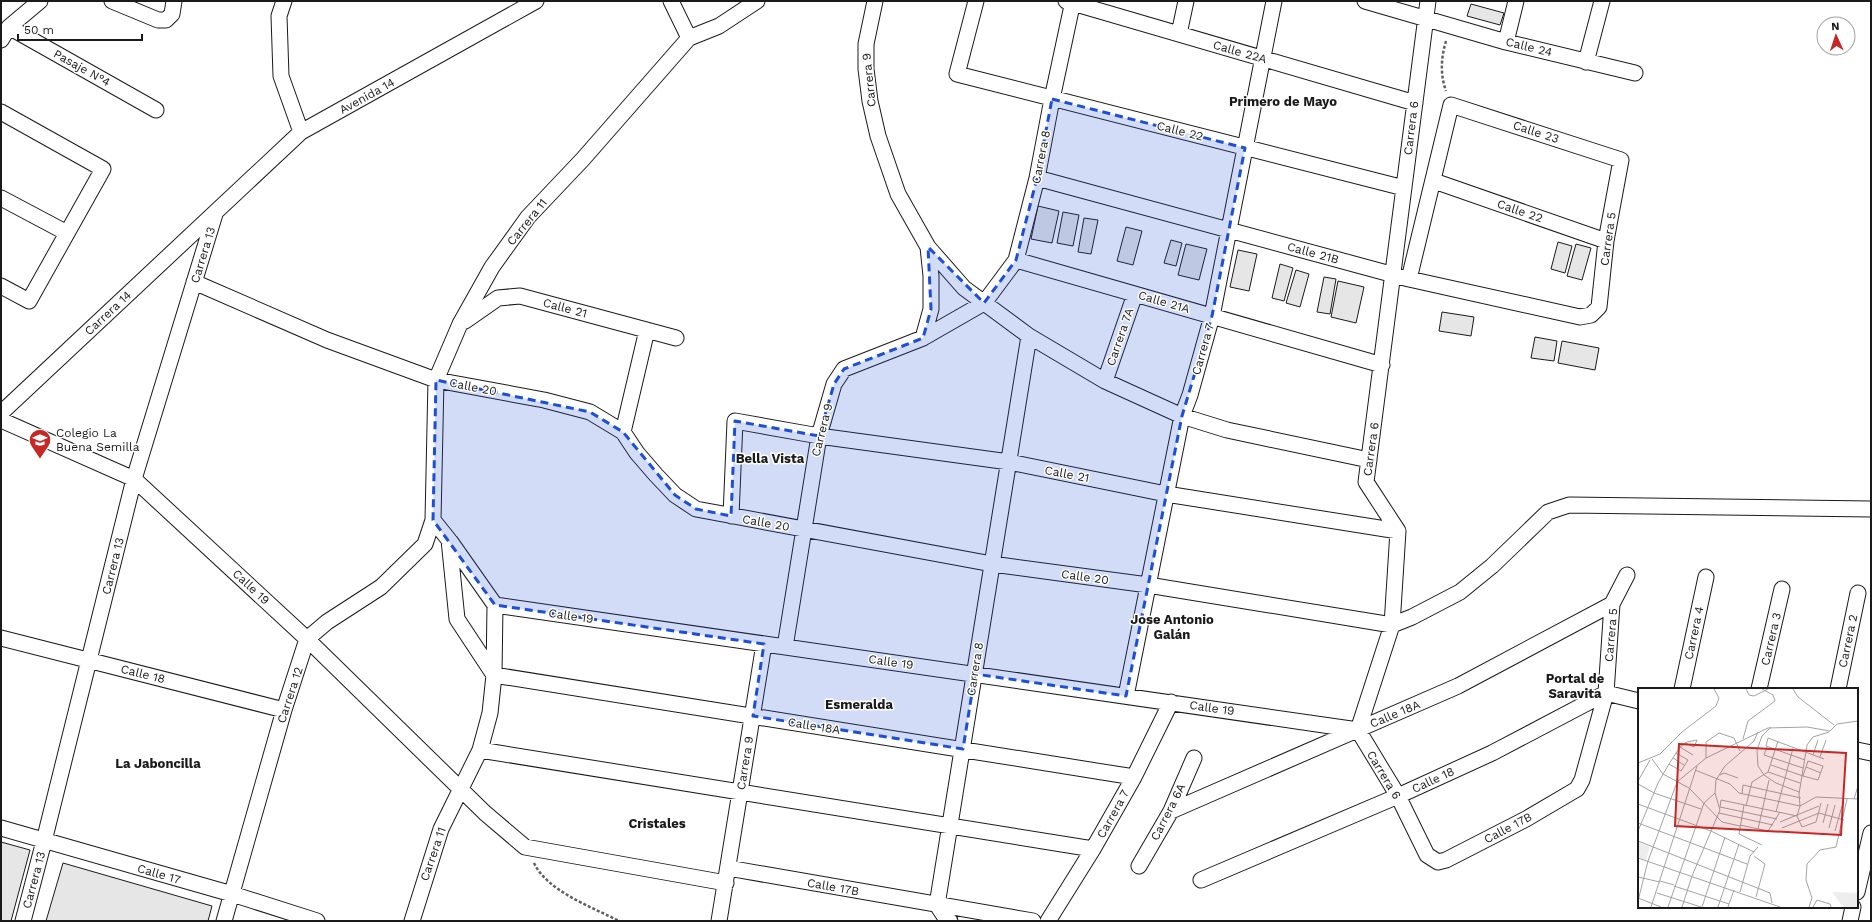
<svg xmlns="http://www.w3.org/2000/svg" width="1872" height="922" viewBox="0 0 1872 922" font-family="'Work Sans',sans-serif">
<rect width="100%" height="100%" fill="#fff"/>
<!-- building -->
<path fill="#e6e6e6" stroke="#1a1a1a" d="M 1471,4 L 1504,13 L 1500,25 L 1467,16 Z
M 1038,206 L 1059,211 L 1052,243 L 1031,239 Z
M 1063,212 L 1079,215 L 1073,246 L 1057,243 Z
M 1084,218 L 1098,220 L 1091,254 L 1078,252 Z
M 1126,227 L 1142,231 L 1133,265 L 1117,261 Z
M 1171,240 L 1182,243 L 1176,266 L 1164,263 Z
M 1558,242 L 1572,246 L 1565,273 L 1551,269 Z
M 1186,244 L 1207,249 L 1199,280 L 1178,275 Z
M 1576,244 L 1591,248 L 1582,280 L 1567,276 Z
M 1238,250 L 1257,254 L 1249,291 L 1230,287 Z
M 1280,264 L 1293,268 L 1284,301 L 1272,298 Z
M 1296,270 L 1309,274 L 1300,307 L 1286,303 Z
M 1324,277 L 1336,279 L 1330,314 L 1317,312 Z
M 1338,281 L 1364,287 L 1356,323 L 1331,317 Z
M 1442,312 L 1474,317 L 1471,336 L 1439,331 Z
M 1535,337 L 1557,341 L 1554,361 L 1531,358 Z
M 1562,341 L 1599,348 L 1595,370 L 1558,363 Z
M 1,842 L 30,850 L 11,921 L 1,921 Z
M 63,863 L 212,906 L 208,921 L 46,921 Z"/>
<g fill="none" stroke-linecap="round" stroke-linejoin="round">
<!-- street casing -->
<g stroke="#1a1a1a" stroke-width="17">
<path id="street" d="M 112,1 L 158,20 L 166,20 L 172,14 L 174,1
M 284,1 L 279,16 L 281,76 L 301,132
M 671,1 L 689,38
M 875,1 L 866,44 L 866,69 L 870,101 L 878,136 L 898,194 L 928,247 L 964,288 L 1029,336 L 1105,381 L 1182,416 L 1227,430 L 1369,460
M 976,1 L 957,74 L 1404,188
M 1066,1 L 1415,103
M 1365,1 L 1506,42 L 1635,73
M 1428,1 L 1366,482 L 1398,531 L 1392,625 L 1358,730 L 1398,796 L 1427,855 L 1438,862 L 1446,860 L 1526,819 L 1577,789 L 1582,780 L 1606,693 L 1612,604 L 1627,575
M 9,27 L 156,110
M 1179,34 L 1186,1
M 1,40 L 9,27 L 40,1
M 1506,42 L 1516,1
M 1586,62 L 1602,1
M 1,112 L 103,169 L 29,301 L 1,286
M 1037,178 L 1409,279 L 1580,317 L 1591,315 L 1599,307 L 1606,241 L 1621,160 L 1451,105 L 1409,279
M 1434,181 L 1606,241
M 1,198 L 67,233
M 1016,260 L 1382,365
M 194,282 L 327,340 L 436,380 L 544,400 L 590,412 L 623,432 L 637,453 L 656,475 L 675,495 L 696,509 L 992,564 L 1148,585 L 1392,625
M 465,321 L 498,298 L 520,296 L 676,338
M 923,338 L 931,309 L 931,276 L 928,247
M 1105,381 L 1135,294
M 1,413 L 301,132 L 536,1
M 1,420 L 134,479 L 307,639 L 485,813 L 525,847 L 726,883
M 623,432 L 647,330
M 731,516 L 735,421 L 819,436 L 1009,462 L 1166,494 L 1398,531
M 450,541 L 495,605
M 495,605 L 1358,730
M 495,605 L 494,675 L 1134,777
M 1392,625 L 1412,617 L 1460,592 L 1492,566 L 1548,512 L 1569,505 L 1871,509
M 1,638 L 284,710
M 785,647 L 819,436 L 834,384 L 844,369 L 923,338 L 984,303 L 1016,260 L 1037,178 L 1052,99 L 1073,1
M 1682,689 L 1706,577
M 1759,689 L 1782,589
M 1838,689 L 1858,593
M 1126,696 L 1182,416 L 1190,395 L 1212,316 L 1274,1
M 480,750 L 1093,849
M 1857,750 L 1871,753
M 1171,811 L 1458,686 L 1612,604
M 1,828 L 232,894 L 317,921
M 1139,866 L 1171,811 L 1194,758
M 728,868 L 1033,921
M 1201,880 L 1398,796 L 1492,753 L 1606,693 L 1639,701
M 1857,892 L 1871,833
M 937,905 L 1029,336
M 937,905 L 945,917 L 950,921
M 23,921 L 44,841 L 134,479 L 215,214
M 224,921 L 284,710 L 307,639 L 327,622 L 381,587 L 425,544 L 433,520 L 436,380 L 460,324 L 492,267 L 528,217 L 583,159 L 689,38 L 719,26 L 757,1
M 412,921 L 441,829 L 480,750 L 490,713 L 494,675 L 457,619 L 449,540 L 433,520
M 719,921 L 764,644
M 1048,921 L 1093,849 L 1134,777 L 1171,702
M 1850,921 L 1853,907"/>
</g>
<!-- path -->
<path stroke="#5f5f5f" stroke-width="2.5" stroke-dasharray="3 2" stroke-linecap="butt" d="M 1446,41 C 1441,58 1440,74 1446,91
M 534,863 C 547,891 592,907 619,921"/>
<!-- street -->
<use href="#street" stroke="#fff" stroke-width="15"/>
</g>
<!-- marked area -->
<path fill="#1d4ed8" fill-opacity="0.2" stroke="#1d4ed8" stroke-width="3" stroke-dasharray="8 5" stroke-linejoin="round" d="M 1052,99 L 1245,148 L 1212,316 L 1182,416 L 1126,696 L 975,674 L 963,749 L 753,716 L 764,644 L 495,605 L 433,520 L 436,380 L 590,412 L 623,432 L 675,495 L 696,509 L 731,516 L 735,421 L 819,436 L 834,384 L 844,369 L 923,338 L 931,309 L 928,247 L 984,303 L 1016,260 L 1037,178 Z"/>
<!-- icons -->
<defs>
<g id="school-pin" transform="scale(1.15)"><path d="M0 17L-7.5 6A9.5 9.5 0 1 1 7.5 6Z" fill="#c62828" stroke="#fff"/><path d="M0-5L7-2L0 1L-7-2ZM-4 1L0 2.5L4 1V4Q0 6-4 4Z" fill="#fff"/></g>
</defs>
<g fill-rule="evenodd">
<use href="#school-pin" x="40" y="440"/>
</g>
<g text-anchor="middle" stroke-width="3" stroke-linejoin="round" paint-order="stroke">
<!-- street labels -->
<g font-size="12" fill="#1a1a1a" stroke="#fff">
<text transform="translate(1529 47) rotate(14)" y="4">Calle 24</text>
<text transform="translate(1240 52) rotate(16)" y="4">Calle 22A</text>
<text transform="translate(82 68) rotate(29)" y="4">Pasaje N°4</text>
<text transform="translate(869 80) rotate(-96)" y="4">Carrera 9</text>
<text transform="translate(367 96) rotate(-29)" y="4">Avenida 14</text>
<text transform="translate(1411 128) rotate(-83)" y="4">Carrera 6</text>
<text transform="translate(1180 131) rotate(14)" y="4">Calle 22</text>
<text transform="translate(1536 132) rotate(18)" y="4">Calle 23</text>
<text transform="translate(1041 157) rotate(-79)" y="4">Carrera 8</text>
<text transform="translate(1520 211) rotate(19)" y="4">Calle 22</text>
<text transform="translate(527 222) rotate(-51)" y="4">Carrera 11</text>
<text transform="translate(1608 239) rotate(-82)" y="4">Carrera 5</text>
<text transform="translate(1313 253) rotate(15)" y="4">Calle 21B</text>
<text transform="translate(203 255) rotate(-73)" y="4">Carrera 13</text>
<text transform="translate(1164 302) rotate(16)" y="4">Calle 21A</text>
<text transform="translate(565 308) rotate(15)" y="4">Calle 21</text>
<text transform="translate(108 313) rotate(-43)" y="4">Carrera 14</text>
<text transform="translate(1120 337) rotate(-71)" y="4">Carrera 7A</text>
<text transform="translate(1203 349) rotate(-74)" y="4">Carrera 7</text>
<text transform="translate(473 387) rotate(11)" y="4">Calle 20</text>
<text transform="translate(822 430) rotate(-76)" y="4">Carrera 9</text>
<text transform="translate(1371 449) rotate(-82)" y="4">Carrera 6</text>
<text transform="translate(1067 474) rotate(11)" y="4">Calle 21</text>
<text transform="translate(766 523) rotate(10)" y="4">Calle 20</text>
<text transform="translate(113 566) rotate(-76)" y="4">Carrera 13</text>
<text transform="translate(1085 577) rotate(8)" y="4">Calle 20</text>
<text transform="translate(251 587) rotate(43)" y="4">Calle 19</text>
<text transform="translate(571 616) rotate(8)" y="4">Calle 19</text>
<text transform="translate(1694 633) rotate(-78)" y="4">Carrera 4</text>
<text transform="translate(1611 635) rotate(-85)" y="4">Carrera 5</text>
<text transform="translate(1771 639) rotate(-77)" y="4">Carrera 3</text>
<text transform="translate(1848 641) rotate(-78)" y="4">Carrera 2</text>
<text transform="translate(891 662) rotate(8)" y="4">Calle 19</text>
<text transform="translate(975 669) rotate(-81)" y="4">Carrera 8</text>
<text transform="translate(143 674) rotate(14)" y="4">Calle 18</text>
<text transform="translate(290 695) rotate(-72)" y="4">Carrera 12</text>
<text transform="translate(1212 708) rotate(8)" y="4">Calle 19</text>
<text transform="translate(1395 714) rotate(-23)" y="4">Calle 18A</text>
<text transform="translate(814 726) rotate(9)" y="4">Calle 18A</text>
<text transform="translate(745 763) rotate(-81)" y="4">Carrera 9</text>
<text transform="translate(1384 775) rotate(59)" y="4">Carrera 6</text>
<text transform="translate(1433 780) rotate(-25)" y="4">Calle 18</text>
<text transform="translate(1168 812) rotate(-63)" y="4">Carrera 6A</text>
<text transform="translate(1113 814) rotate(-61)" y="4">Carrera 7</text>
<text transform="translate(1508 828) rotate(-28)" y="4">Calle 17B</text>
<text transform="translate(433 854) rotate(-71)" y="4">Carrera 11</text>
<text transform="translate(159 874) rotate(16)" y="4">Calle 17</text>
<text transform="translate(34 880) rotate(-75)" y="4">Carrera 13</text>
<text transform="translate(833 887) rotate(10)" y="4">Calle 17B</text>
</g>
<!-- poi labels -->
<g font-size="12" fill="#1a1a1a" stroke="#fff" text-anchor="start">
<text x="56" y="437">Colegio La<tspan x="56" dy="14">Buena Semilla</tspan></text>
</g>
<!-- neighbourhood labels -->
<g font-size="13" font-weight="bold" fill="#1a1a1a" stroke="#fff">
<text x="1283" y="106">Primero de Mayo</text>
<text x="770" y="463">Bella Vista</text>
<text x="1172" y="624">Jose Antonio<tspan x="1172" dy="15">Galán</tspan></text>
<text x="1575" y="683">Portal de<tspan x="1575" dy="15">Saravita</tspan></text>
<text x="859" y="709">Esmeralda</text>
<text x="158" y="768">La Jaboncilla</text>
<text x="657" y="828">Cristales</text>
</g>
</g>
<!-- overview -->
<g transform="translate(1638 688)">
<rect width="220" height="220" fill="#fff"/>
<path d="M 0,154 L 12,159 L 8,172 L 0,169 ZM 194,204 L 220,205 L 220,219 L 205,219 Z" fill="#ededed"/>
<path fill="none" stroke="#a3a3a3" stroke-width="1" d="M 108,1 L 111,7 L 116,8 L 130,1M 155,1 L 160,9 L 196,37M 133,39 L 124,48 L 119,62 L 120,78 L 126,87 L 138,95 L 161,104M 192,43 L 199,36 L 220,33M 105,51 L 110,33 L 137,13 L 135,7 L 124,1M 42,59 L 55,67M 129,59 L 126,67 L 165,80M 175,67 L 180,52M 182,69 L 188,52M 35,70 L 46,77M 68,70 L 68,54 L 81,45 L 96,50 L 102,63M 14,71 L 25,86 L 51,100 L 84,134 L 102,138M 167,72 L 128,58 L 130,50 L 186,71M 0,75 L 22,66 L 44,44 L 78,18 L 81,10 L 76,1M 31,76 L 43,83 L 50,72 L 38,65M 133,77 L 165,88 L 180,92 L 185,78 L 170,73 L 165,88M 168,79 L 183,85M 57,82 L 92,96 L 101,105 L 162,118M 130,84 L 162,95M 82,87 L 86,85 L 100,90M 0,93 L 12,72M 0,96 L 16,105 L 63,121M 104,106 L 105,97 L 163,110M 216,111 L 220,98M 83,112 L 159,128M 83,112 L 82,119 L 139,131M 183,115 L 178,134 L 164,139 L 159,128 L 162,118 L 161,106 L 169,57 L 175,49 L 191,44M 0,116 L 73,143 L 116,164M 106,117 L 101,146 L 124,157M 108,118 L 114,94 L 130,84 L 140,53M 162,118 L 178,109 L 220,111M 138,124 L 155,60M 81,125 L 135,137M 142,134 L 181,118M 0,135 L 109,176M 185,135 L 190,116M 102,137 L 130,143M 144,140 L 181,125 L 206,132M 191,140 L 197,117M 120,141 L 131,92M 0,143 L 20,95 L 31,76 L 42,59 L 47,55 L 49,54 L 59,52 L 56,59 L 47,55M 130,143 L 142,124M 197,143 L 204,118M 0,153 L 132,205 L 134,215M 116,168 L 127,176 L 118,209M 0,170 L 142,219M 0,189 L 22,194M 22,193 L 36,197M 36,198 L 91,216M 102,204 L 112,168 L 120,159M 19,205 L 63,219M 0,210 L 23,219M 0,213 L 10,173 L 39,94 L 68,70 L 130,40 L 169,39 L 192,43M 13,219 L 59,78M 30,219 L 66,115 L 77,105M 44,219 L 54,188 L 82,122 L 77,105 L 78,92 L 87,78 L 116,53 L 120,44M 64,219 L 87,149M 80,219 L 101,156M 90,219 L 96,202M 171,219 L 174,210 L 168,192 L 169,176 L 182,162 L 198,159 L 209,111M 175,219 L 179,212 L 192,216 L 193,219"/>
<path fill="#c62828" fill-opacity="0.15" stroke="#c62828" stroke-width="2" d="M 41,56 L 208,65 L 203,147 L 37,138 Z"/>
<rect width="220" height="220" fill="none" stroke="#1a1a1a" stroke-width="2"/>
</g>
<!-- border -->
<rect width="1872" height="922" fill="none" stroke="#1a1a1a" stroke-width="4"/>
<!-- north arrow -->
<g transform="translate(1836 36) rotate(357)"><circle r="19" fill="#ffffff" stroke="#a3a3a3"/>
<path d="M0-3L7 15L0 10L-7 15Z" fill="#c62828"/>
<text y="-6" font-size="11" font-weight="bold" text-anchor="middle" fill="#1a1a1a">N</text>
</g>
<!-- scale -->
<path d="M18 34v6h124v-6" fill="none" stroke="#1a1a1a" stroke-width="2"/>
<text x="24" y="34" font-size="12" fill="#1a1a1a" stroke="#ffffff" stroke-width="3" paint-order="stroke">50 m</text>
</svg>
